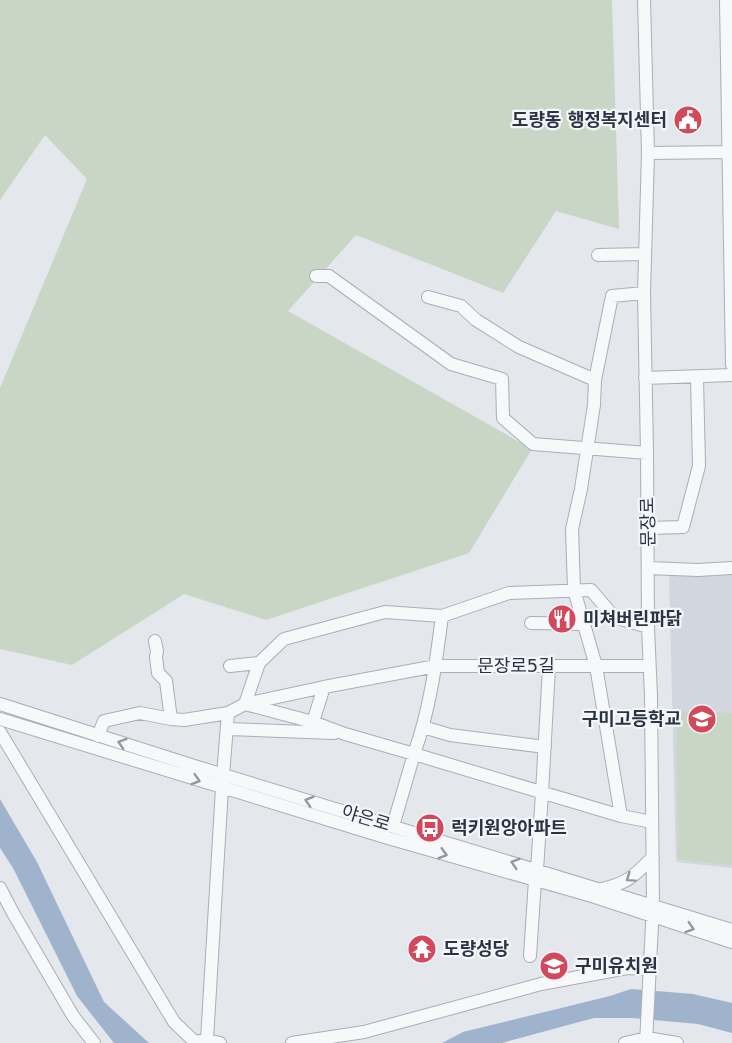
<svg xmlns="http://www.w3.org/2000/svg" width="732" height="1043" viewBox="0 0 732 1043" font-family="'DejaVu Sans','Noto Sans KR',sans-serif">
<rect width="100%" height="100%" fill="#e4e7ec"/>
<!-- built -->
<path fill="#d2d6de" d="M 669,572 L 732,575 L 732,868 L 676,862 Z"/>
<!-- green -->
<path fill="#c9d6c5" d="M 0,0 L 612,0 L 619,229 L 556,211 L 503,293 L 356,235 L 288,311 L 532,449 L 469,553 L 266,620 L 184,594 L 72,665 L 0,649 L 0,388 L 87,179 L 45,135 L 0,200 Z
M 676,711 L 732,713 L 732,865 L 678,860 Z"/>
<!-- water -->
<path fill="#9fb4cc" d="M 0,799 L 37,862 L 104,1002 L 149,1043 L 114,1043 L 77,996 L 13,868 L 0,848 Z
M 631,989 L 693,994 L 732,1003 L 732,1033 L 698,1024 L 632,1018 L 594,1018 L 502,1043 L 442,1043 L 463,1032 L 610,996 Z"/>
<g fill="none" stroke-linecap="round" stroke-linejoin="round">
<!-- minor casing -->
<g stroke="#a9aeb7" stroke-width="14">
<path id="minor" d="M 644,0 L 648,153 L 644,293 L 647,453 L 648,627 L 651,696 L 653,905 L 646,1043
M 726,0 L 732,365
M 648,153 L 732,152
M 598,255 L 645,254
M 316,276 L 329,276 L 451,364 L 502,379 L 503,418 L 533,444 L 647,453
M 644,293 L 612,296 L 595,380 L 594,405 L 581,489 L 572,529 L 574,590 L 596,666 L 621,816 L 652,822
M 428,297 L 461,306 L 476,320 L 519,347 L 595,380
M 645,378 L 732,375
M 648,528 L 683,527 L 699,466 L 697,377
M 648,568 L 698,570 L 732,568
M 442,616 C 436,663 430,709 414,754 L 345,734 L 313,722 L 245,704 L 259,663 L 284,639 L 385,612 L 442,616 L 509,593 L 591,590 L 614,617 L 648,627
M 531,623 L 584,624
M 155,641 L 157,651 L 156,657 L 158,673 L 166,681 L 171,719
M 230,666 L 259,663
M 324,687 L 436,666 L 649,666
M 0,704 L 191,765 L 732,930
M 0,719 L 388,838 L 592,896 L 732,942
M 423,727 L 450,735 L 545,747
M 227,729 L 334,733
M 0,732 L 174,1022 L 195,1042 L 207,1040 L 220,1043
M 98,736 L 104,721 L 140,713 L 171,719 L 184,720 L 228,713 L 245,704 L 324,687 L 313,722
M 393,826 L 414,754 L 621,816
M 537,870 L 542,793 L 549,667
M 0,888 L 13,913 L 73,1016 L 94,1043
M 602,889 C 628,883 634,876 653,857
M 530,956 L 535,880
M 207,1040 L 222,788 L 228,713
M 292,1043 L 364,1032 L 541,984 L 627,968 L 650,969
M 625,1043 L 647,1038 L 677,1043"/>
</g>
<!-- minor -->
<use href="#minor" stroke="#f7f8fa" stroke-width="12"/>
</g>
<!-- one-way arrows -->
<defs><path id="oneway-chevron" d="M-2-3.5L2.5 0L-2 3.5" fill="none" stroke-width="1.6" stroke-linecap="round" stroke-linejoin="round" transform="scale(1.5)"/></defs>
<g stroke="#9196a0">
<use href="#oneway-chevron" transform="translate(122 743) rotate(-162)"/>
<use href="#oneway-chevron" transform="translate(196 780) rotate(17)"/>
<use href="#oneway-chevron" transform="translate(309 801) rotate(-163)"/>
<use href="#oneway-chevron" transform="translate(443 854) rotate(16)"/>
<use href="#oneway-chevron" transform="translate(515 863) rotate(-163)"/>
<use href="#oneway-chevron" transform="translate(630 878) rotate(145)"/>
<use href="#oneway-chevron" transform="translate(690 928) rotate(18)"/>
</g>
<!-- icons -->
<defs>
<g id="civic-disc" transform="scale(1.5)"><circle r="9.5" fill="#d1495b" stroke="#f4f6f9"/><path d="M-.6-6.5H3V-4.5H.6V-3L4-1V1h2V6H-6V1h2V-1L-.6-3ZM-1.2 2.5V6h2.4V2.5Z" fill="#fff"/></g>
<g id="restaurant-disc" transform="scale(1.5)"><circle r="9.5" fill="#d1495b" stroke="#f4f6f9"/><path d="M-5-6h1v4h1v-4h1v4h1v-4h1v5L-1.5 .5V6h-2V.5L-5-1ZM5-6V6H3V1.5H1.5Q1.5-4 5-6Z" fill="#fff"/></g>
<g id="school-disc" transform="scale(1.5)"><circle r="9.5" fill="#d1495b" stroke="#f4f6f9"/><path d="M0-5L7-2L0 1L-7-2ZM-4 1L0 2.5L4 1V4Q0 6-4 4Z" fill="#fff"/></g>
<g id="bus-disc" transform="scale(1.5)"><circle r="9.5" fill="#d1495b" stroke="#f4f6f9"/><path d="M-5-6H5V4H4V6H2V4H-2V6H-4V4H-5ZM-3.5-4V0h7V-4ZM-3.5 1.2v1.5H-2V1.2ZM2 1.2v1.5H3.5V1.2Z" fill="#fff"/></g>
<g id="temple-disc" transform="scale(1.5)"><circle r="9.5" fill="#d1495b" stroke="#f4f6f9"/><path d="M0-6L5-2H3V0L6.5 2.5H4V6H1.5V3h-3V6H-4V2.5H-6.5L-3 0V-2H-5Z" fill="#fff"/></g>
</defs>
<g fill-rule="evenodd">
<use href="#civic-disc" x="688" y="120"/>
<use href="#restaurant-disc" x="562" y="619"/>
<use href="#school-disc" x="702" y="719"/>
<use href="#bus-disc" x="430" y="828"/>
<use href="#temple-disc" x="422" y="949"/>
<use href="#school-disc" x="554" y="966"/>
</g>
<g text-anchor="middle" stroke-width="4.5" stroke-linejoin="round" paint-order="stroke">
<!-- poi labels -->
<g font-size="18" font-weight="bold" fill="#2b3445" stroke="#f4f6f9" text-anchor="start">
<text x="667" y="126" text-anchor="end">도량동 행정복지센터</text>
<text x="583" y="625">미쳐버린파닭</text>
<text x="681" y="725" text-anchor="end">구미고등학교</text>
<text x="451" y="834">럭키원앙아파트</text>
<text x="443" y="955">도량성당</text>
<text x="575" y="972">구미유치원</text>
</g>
<!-- street labels -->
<g font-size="18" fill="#2b3445" stroke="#f4f6f9">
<text transform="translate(648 522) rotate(-91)" y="6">문장로</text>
<text x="516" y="672">문장로5길</text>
<text transform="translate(366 818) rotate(17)" y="6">야은로</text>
</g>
</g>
</svg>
